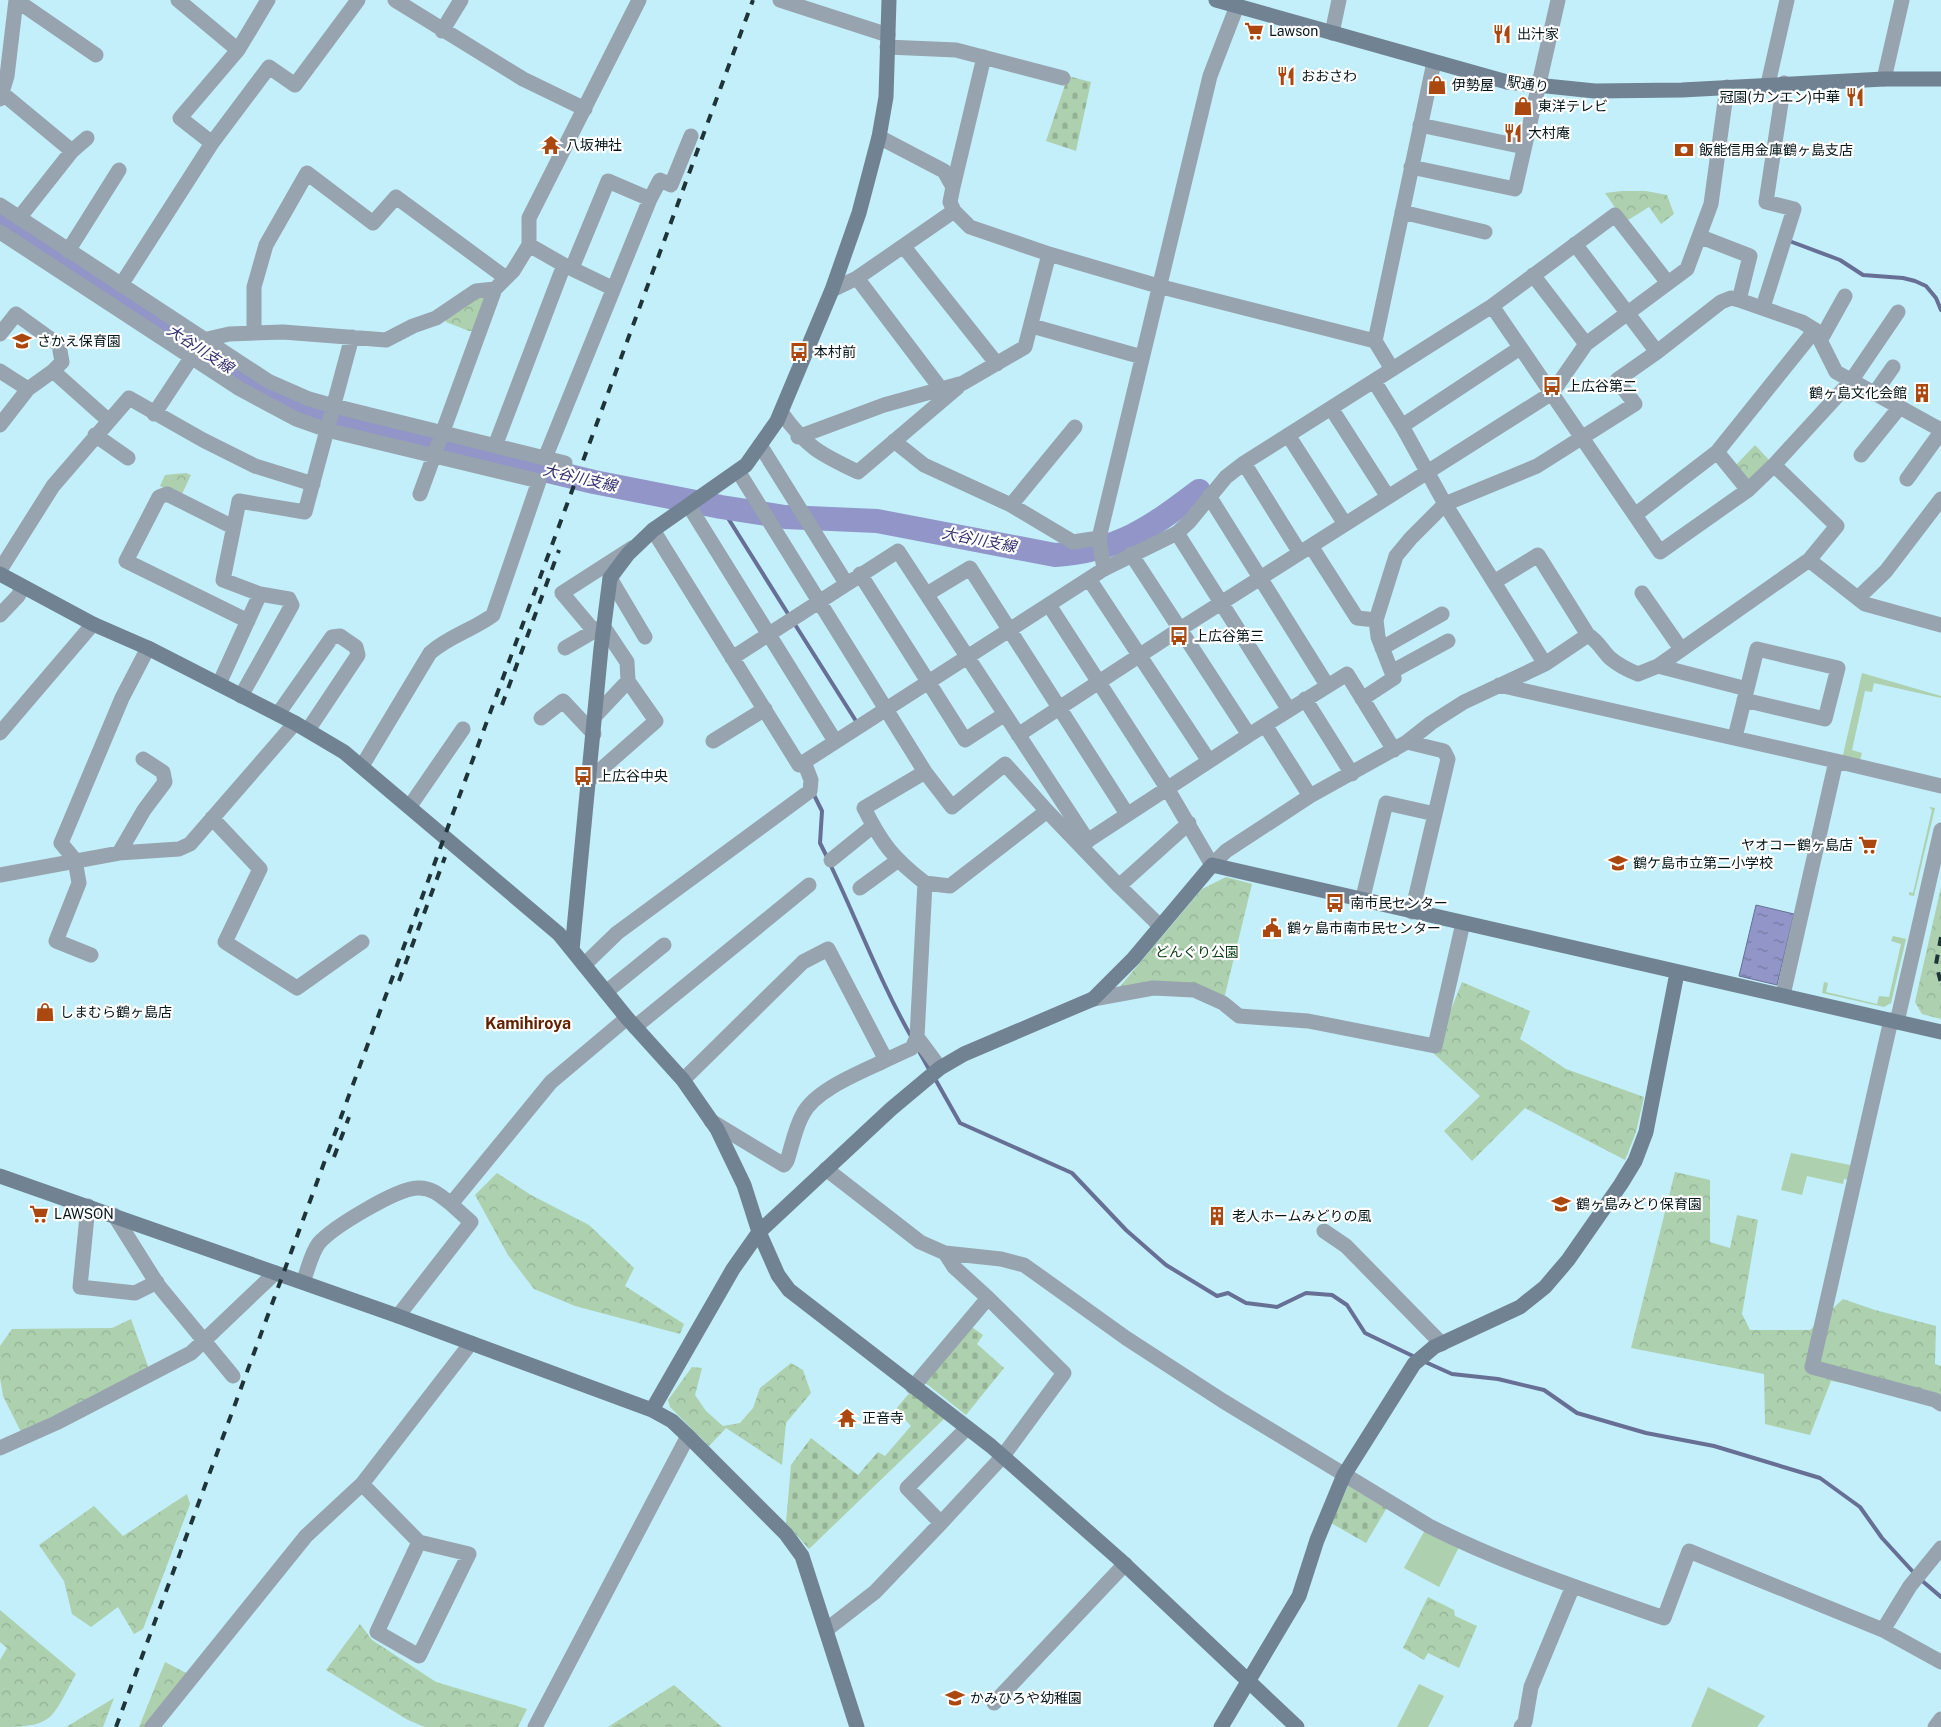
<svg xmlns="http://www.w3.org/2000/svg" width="1941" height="1727" viewBox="0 0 1941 1727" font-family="'Public Sans','Noto Sans JP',sans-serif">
<defs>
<pattern id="forest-crowns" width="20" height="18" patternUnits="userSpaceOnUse" patternTransform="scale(1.25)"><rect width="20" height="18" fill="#add0ae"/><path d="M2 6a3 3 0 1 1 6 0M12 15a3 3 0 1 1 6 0" fill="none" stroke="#93b295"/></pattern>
<pattern id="cemetery-stones" width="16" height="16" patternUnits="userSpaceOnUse" patternTransform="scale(1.25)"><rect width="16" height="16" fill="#add0ae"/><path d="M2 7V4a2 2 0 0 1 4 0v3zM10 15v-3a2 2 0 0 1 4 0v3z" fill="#93b295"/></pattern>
<pattern id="water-ripples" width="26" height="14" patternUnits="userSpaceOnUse" patternTransform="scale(1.25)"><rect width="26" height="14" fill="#9195c8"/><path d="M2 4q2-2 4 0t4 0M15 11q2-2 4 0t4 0" fill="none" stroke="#7479a2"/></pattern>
</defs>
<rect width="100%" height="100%" fill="#c2effa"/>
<!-- grass -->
<path fill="#add0ae" d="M 1862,673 L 1941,696 L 1941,698 L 1874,683 L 1872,692 L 1865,691 L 1852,750 L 1862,753 L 1860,760 L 1842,759 Z
M 1929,807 L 1935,808 L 1914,896 L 1909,895 L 1909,892 L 1913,893 L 1932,810 Z
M 1893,936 L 1906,939 L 1891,1003 L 1884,1007 L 1822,993 L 1824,982 L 1828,983 L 1826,992 L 1877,1004 L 1879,996 L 1889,997 L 1901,944 L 1891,941 Z
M 1791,1153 L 1855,1166 L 1851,1180 L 1844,1179 L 1843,1184 L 1807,1176 L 1802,1195 L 1781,1190 Z
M 1425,1530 L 1459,1547 L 1439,1587 L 1404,1568 Z
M 1419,1684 L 1444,1696 L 1428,1727 L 1397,1727 Z
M 1708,1687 L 1765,1716 L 1757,1727 L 1691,1727 Z"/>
<!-- forest -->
<path fill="url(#forest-crowns)" d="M 1622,191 L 1646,191 L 1667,195 L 1674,214 L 1661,224 L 1649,207 L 1625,222 L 1605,193 Z
M 487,293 L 476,331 L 469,331 L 446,322 L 445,316 Z
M 1755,445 L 1770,461 L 1747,482 L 1734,467 Z
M 186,473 L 191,475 L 181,496 L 160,486 L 165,475 Z
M 1226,877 L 1252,884 L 1223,1003 L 1194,990 L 1118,989 L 1202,889 Z
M 1941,887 L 1941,1019 L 1922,1014 L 1915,1002 Z
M 1462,982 L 1530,1011 L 1520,1039 L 1566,1069 L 1644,1097 L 1636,1132 L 1625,1160 L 1525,1108 L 1472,1161 L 1444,1131 L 1480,1096 L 1430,1050 L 1448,1017 Z
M 1675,1172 L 1710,1180 L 1710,1242 L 1730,1248 L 1737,1215 L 1758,1220 L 1742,1314 L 1750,1330 L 1810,1330 L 1843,1299 L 1875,1310 L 1936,1326 L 1935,1364 L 1941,1366 L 1941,1409 L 1880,1390 L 1831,1381 L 1810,1435 L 1765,1424 L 1764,1374 L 1631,1348 Z
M 497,1173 L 531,1195 L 589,1225 L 634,1268 L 625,1286 L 684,1324 L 680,1334 L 575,1306 L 534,1289 L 508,1255 L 475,1195 Z
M 131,1319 L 149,1369 L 47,1422 L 21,1432 L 3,1396 L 0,1378 L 0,1346 L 12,1329 L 112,1328 Z
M 791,1363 L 803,1370 L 811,1393 L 786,1423 L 782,1465 L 726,1428 L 709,1446 L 670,1407 L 668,1400 L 692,1367 L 702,1368 L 695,1395 L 706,1411 L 723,1426 L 740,1423 L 753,1408 L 760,1388 Z
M 187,1494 L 190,1504 L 143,1629 L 134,1634 L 118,1607 L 91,1627 L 72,1614 L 64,1581 L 39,1545 L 94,1506 L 123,1536 Z
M 1428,1597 L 1454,1610 L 1455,1616 L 1477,1626 L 1459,1668 L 1428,1653 L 1424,1660 L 1403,1648 Z
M 0,1610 L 76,1674 C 51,1719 55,1727 0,1727 L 0,1660 L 7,1648 L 0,1642 Z
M 360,1624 L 372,1640 L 436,1682 L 527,1709 L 518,1727 L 425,1727 L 408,1720 L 326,1670 Z
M 165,1662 L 190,1675 L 158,1727 L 139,1727 Z
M 674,1685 L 722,1727 L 608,1727 Z
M 114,1698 L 103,1727 L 66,1727 Z"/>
<!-- cemetery -->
<path fill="url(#cemetery-stones)" d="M 1068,76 L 1091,82 L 1076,151 L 1046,141 Z
M 969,1325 L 983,1335 L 977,1344 L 1004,1368 L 966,1415 L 923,1381 Z
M 911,1391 L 945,1418 L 809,1549 L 786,1523 L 791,1465 L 811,1438 L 858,1475 L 878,1452 L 885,1456 L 911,1426 L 896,1409 Z
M 1349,1484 L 1388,1506 L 1366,1543 L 1331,1523 Z"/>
<!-- water -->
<path fill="url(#water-ripples)" stroke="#676f94" d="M 1756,905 L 1794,914 L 1777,985 L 1739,976 Z"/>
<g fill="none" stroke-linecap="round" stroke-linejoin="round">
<!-- stream -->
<path stroke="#676f94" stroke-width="4" d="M 1792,242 L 1840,260 L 1863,275 L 1903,278 L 1915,281 L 1926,286 L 1936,298 L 1941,310
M 721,507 L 790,617
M 794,623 L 856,721
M 814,795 L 822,811 L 820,843 L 827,857
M 830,864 C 858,922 880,982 912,1038
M 920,1053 L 930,1071
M 934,1077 L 960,1123 L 1072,1173 L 1126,1230 L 1166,1265 L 1217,1296 L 1228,1293 L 1246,1303 L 1277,1307 L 1306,1293 L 1332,1295 L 1347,1305 L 1365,1333 L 1417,1358
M 1423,1361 L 1452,1374 L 1498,1379 L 1544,1390 L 1577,1413 L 1646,1433 L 1714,1446 L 1820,1478 L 1860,1507 L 1882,1538 L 1915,1574
M 1920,1579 L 1941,1597"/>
<!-- river -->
<path stroke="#9195c8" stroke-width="24" d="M 0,219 L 255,386 L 322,417 L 594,482 L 721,507 L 785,517 L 877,521 L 1055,555 C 1119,551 1150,528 1199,491"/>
<!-- street -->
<path stroke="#97a3af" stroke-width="15" d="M 16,0 L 96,55
M 178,0 L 238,50
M 395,0 L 523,79 L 585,109
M 780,0 L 888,35
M 442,31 L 461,0
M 1332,33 L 1339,0
M 887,47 L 956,50 L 1063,78
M 1884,79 L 1902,0
M 1768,84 L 1787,0
M 2,93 L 72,151
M 0,99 L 7,76 L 16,0
M 1420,125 L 1524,147
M 879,137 L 944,171 L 953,187 L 950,202 L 954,211 L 970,227 L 1049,254 L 1158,286 L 1375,341
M 212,143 L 180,118 L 238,50 L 268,0
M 1411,167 L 1515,189 L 1558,0
M 953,187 L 984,57
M 650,199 L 660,180 L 671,185 L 691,136
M 0,205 L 268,381 L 309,399 L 334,406 L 565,463
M 1402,212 L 1485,232
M 19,218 L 72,151 L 87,138
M 0,232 L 240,389 L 296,419 L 327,430 L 539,481 L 493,615 C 473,630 449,636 430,653 L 362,766
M 1701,237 L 1750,256 L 1739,300
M 1575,244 L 1657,352
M 529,245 L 564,265 L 612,288
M 904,247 L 997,364
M 68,251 L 119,170
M 1533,275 L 1586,344
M 857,278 L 941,389
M 121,285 L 212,143 L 269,67 L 295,85 L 358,0
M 832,290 L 857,278 L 954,211
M 1492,306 L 1660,552 L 1748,490 L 1774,465 L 1851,381 L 1898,312
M 1763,307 L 1794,209 L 1766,202 L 1784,83
M 1032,326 L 1142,357
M 254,333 L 254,287 L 266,245 L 307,173 L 373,223 L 396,197 L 506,278
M 0,334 L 16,314 L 59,345 L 62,362 L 53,371 L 28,389 L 0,425
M 1821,339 L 1845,296
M 1392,369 L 1375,341 L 1434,62
M 0,371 L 28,389
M 53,371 L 109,421
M 1374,381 L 1402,426 L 1445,504 L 1545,664
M 1874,394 L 1893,367
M 1331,408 L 1388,497
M 781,412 C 806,447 820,454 858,472 L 958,387
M 154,414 L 203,340 L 229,334 L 283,332 L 386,340 L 413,326 L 436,318 L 476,291 L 495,289 L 513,271 L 529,245 L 529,218 L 639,0
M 1402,426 L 1520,348
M 95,435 L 128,458
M 1288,435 L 1345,524
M 798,437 L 884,405 L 963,383 L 1025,347 L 1049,254
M 894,441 L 924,465 L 1011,505 L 1073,542 L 1099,538
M 760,445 L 846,583
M 495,446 L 564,265
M 1717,452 L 1748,490
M 1861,455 L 1899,408
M 545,458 L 650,199 L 608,181 L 572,268
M 1244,463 L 1300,553
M 738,471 L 925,772 L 864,808 C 882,844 893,858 925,883 L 917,1037 L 940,1068
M 1907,479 L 1941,432
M 420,494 L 495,289
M 1209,496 L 1327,685
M 1011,505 L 1075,427
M 689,506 L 835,741
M 1635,515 L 1717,452 L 1815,330
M 233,527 L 167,494 L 159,497 L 126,561 L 248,621
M 1177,533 L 1289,710
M 1311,546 L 1357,618 L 1376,620
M 1131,554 L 1249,735
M 1809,560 L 1865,604 L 1941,625
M 1104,569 L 1099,538 L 1210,76 L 1237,6
M 0,570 L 53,486 L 129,398 L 203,440 L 255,466 L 313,484
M 860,574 L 965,740 L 1005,714
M 610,578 L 645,637
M 1089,579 L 1209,761
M 1494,582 L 1538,555 L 1588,635 C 1598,641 1602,650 1610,658 C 1618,665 1628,670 1638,674 L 1658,666 L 1809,560 L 1837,526 L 1774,465
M 1642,593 L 1681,649
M 927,594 L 970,568 L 1127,814
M 1858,598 L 1886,571 L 1941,499
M 1049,605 L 1167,788 L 1212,865 L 1226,851 L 1310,796 L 1407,742 L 1431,723 L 1464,702 L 1545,664 L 1588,635
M 0,615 L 18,596 L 23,587
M 594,631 L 562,593 L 632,548
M 565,648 L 603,626 L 627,662 L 628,681 L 656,721 L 589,780
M 1382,648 L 1442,614
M 732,658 L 898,551 L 1088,841
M 1658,666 L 1747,689
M 1393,671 L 1448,641
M 219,684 L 260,594
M 1499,685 L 1836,761
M 241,696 L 292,605 L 289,599 L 260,594 L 223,580 L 239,501 L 305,512 L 352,337
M 1305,699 L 1352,774
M 1362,699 L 1394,678 L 1378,637 L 1376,620 L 1396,556 L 1411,538 L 1445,504 L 1537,466 L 1635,404 L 1617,380 L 1657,352 L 1721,302 L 1731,298 L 1739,300 L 1802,322 L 1815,330 L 1836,372 L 1941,430
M 278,714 L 332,637 L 340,636 L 356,647 L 358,655 L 308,730
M 595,716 L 628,681
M 541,718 L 563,701 L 594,734
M 1265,725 L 1310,796
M 0,733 L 93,624
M 1018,735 L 1180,629 L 1552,393 L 1586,344 L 1687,269 L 1711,204 L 1727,87
M 1735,737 C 1742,708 1750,678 1757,649 L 1838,668 L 1825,719 L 1744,700
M 713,741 L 765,709
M 1407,742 L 1444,751 L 1448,759 L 1412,912
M 804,762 L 1104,569 L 1177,533 L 1189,522 L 1226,477 L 1244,463 L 1492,306 L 1615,215 L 1668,283
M 925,772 L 952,807 L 1005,764 L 1047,811
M 410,806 L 463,729
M 212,818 L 260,869 L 225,942 L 297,988 L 362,942
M 1081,845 L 1249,735 L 1347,674 L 1394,750
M 119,853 L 144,810 L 165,782 L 163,772 L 143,759
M 831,860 L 873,826
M 0,875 L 119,853 L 179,849 L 190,844 L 295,723
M 925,883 L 950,886 L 1047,811 L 1119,886 L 1189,823
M 1119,886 L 1160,926
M 860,888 L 897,861
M 1362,901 L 1386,803 L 1435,814
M 91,955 L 56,941 L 79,883 L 75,860 L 61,843 L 122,698 L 148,648
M 584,965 L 617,933 L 810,791 L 811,780 L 804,762 L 799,765 L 653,530
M 606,992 L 664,945
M 1783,995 L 1836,761 L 1941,786
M 1093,999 L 1153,988 L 1194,990 L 1223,1003 L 1239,1016 L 1308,1021 L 1435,1046 L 1463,923
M 1891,1020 L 1812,1367 L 1935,1400 L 1941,1404
M 1897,1022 L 1941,830
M 635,1027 L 809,885
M 683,1080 L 803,962 L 828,949 L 886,1060 L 912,1048 L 917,1037
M 711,1121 L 784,1165 L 787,1161 C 792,1146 795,1128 803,1114 C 816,1089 862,1072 886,1060
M 826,1169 L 920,1242 L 945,1253 L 1001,1259 L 1024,1265 L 1126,1338 L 1223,1401 L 1429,1526 C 1504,1564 1584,1590 1664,1618 L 1689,1551 L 1883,1630 L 1941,1662
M 88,1206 L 80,1287 L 135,1293 L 157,1282
M 114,1215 L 158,1285 L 233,1376
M 1324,1231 L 1346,1246 L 1442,1344
M 303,1282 C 308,1270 311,1253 319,1243 C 333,1227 396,1189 417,1188 C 431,1187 440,1195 451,1204 L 551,1082 L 627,1018
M 398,1316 L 471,1222 L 451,1204
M 913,1387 L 988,1298 L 954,1267 L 945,1253
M 0,1448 L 56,1423 L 191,1353 L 275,1273
M 362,1484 L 419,1542 L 469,1554 L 419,1656 L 377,1632 L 419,1542
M 941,1523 L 907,1488 L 967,1428
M 826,1630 L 875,1592 L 941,1523 L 1003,1456 L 1064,1373 L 988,1298
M 1883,1630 L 1910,1586 L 1941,1548
M 994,1703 L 1125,1564
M 152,1727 L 306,1536 L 362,1484 L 471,1343
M 535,1727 L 688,1436
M 1521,1727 L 1525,1722 L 1531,1687 L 1573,1586
M 1935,1727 L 1941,1719"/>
<!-- secondary -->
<path stroke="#718293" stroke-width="15" d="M 1216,0 L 1507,82 L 1595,91 L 1682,90 L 1884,79 L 1941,79
M 0,574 L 93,624 L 148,648 L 295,723 L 344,752 L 559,934 L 627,1018 L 683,1080 L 717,1129 L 744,1185 L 759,1232 L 891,1109 L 940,1068 L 964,1054 L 1093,999 L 1133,959 L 1212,865 L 1941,1032
M 572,950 L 601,648 L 610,578 L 628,554 L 653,530 L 746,465 L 777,421 L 832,290 L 859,213 L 879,137 L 886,97 L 889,0
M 0,1176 L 398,1316 L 652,1410
M 857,1727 L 802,1556 L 786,1534 L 688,1436 L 672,1421 L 652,1410 L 733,1269 L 759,1232 L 778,1275 L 789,1290 L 991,1446 L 1119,1559 L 1297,1727
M 1221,1727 L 1299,1596 L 1317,1540 L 1344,1475 L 1414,1364 L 1434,1347 L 1520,1307 L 1545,1287 L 1568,1260 L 1621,1184 L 1635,1161 L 1646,1132 L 1677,973"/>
<!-- rail -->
<path stroke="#1f3439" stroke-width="4" stroke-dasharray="9 9" stroke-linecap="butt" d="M 502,705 L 559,550
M 1941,937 L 1936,964 L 1941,983
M 399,981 L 445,857
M 334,1157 L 349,1117
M 116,1727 L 753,0"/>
</g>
<!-- icons -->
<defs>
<g id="supermarket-bare" transform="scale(1.5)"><path d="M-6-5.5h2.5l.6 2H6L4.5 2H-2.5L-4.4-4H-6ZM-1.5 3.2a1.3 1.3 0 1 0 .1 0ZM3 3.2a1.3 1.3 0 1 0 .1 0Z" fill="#ab480f" stroke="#fff" stroke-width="2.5" paint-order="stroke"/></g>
<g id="restaurant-bare" transform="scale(1.5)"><path d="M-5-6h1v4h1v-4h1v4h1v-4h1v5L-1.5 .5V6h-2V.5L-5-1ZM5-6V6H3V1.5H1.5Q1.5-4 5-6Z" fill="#ab480f" stroke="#fff" stroke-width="2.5" paint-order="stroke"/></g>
<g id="shop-bare" transform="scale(1.5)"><path d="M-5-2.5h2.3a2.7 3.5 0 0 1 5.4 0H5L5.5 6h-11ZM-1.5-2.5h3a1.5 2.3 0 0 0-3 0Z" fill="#ab480f" stroke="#fff" stroke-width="2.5" paint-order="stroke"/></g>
<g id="temple-bare" transform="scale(1.5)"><path d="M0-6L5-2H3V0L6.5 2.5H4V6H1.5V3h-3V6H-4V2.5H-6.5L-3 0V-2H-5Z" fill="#ab480f" stroke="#fff" stroke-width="2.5" paint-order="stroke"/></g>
<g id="bank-bare" transform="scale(1.5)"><path d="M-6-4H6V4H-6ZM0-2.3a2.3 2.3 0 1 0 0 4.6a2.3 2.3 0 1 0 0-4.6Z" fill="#ab480f" stroke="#fff" stroke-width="2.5" paint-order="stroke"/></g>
<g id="school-bare" transform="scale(1.5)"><path d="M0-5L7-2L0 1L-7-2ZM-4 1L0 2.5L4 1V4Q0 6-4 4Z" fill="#ab480f" stroke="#fff" stroke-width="2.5" paint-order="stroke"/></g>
<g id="bus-bare" transform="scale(1.5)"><path d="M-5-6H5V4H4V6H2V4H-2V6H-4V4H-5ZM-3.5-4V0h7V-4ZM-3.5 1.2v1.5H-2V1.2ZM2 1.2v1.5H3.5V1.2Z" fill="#ab480f" stroke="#fff" stroke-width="2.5" paint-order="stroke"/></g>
<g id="building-bare" transform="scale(1.5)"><path d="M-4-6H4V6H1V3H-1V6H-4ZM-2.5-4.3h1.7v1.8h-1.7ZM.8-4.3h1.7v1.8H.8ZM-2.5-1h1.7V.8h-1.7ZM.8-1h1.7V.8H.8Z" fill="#ab480f" stroke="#fff" stroke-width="2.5" paint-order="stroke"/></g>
<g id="civic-bare" transform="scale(1.5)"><path d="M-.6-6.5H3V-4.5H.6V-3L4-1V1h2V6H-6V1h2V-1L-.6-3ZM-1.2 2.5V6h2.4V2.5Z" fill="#ab480f" stroke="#fff" stroke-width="2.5" paint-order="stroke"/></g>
</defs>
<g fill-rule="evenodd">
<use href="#supermarket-bare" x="1254" y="31"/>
<use href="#restaurant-bare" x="1502" y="34"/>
<use href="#restaurant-bare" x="1286" y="76"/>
<use href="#shop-bare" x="1437" y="85"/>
<use href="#restaurant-bare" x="1855" y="97"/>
<use href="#shop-bare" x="1523" y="106"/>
<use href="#restaurant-bare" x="1513" y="133"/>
<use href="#temple-bare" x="551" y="145"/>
<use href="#bank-bare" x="1684" y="150"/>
<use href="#school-bare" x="22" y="341"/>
<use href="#bus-bare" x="799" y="352"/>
<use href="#bus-bare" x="1552" y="386"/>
<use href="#building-bare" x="1922" y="393"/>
<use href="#bus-bare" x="1179" y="636"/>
<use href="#bus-bare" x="583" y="776"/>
<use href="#supermarket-bare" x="1868" y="845"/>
<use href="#school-bare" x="1618" y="863"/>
<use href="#bus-bare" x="1335" y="903"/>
<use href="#civic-bare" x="1272" y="928"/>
<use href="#shop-bare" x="45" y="1012"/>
<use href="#school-bare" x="1561" y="1204"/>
<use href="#supermarket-bare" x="39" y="1214"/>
<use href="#building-bare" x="1217" y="1216"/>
<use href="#temple-bare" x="847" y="1418"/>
<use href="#school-bare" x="955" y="1698"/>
</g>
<g text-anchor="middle" stroke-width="4.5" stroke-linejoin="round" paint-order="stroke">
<!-- poi labels -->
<g font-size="14" fill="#05161a" stroke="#fff" text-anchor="start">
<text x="1269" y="36">Lawson</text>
<text x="1517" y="39">出汁家</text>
<text x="1301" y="81">おおさわ</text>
<text x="1452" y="90">伊勢屋</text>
<text x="1840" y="102" text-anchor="end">冠園(カンエン)中華</text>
<text x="1538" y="111">東洋テレビ</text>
<text x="1528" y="138">大村庵</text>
<text x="566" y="150">八坂神社</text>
<text x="1699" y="155">飯能信用金庫鶴ヶ島支店</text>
<text x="37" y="346">さかえ保育園</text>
<text x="814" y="357">本村前</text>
<text x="1567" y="391">上広谷第二</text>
<text x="1907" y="398" text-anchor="end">鶴ヶ島文化会館</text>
<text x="1194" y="641">上広谷第三</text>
<text x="598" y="781">上広谷中央</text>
<text x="1853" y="850" text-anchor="end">ヤオコー鶴ヶ島店</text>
<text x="1633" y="868">鶴ケ島市立第二小学校</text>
<text x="1350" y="908">南市民センター</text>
<text x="1287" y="933">鶴ヶ島市南市民センター</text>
<text x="60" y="1017">しまむら鶴ヶ島店</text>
<text x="1576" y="1209">鶴ヶ島みどり保育園</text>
<text x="54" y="1219">LAWSON</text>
<text x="1232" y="1221">老人ホームみどりの風</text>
<text x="862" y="1423">正音寺</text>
<text x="970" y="1703">かみひろや幼稚園</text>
</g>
<!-- street labels -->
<g font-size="14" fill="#05161a" stroke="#fff">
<text transform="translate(1528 84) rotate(8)" y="5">駅通り</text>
</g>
<!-- park labels -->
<g font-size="14" fill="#093a12" stroke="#fff">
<text x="1197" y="957">どんぐり公園</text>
</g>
<!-- water labels -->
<g font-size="15" font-style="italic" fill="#302d6c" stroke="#fff">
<text transform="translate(200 349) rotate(33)" y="5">大谷川支線</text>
<text transform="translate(580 478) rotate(13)" y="5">大谷川支線</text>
<text transform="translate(979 540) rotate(11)" y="5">大谷川支線</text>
</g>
<!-- quarter labels -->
<g font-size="16" font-weight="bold" fill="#602200" stroke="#fff">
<text x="528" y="1029">Kamihiroya</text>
</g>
</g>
</svg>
